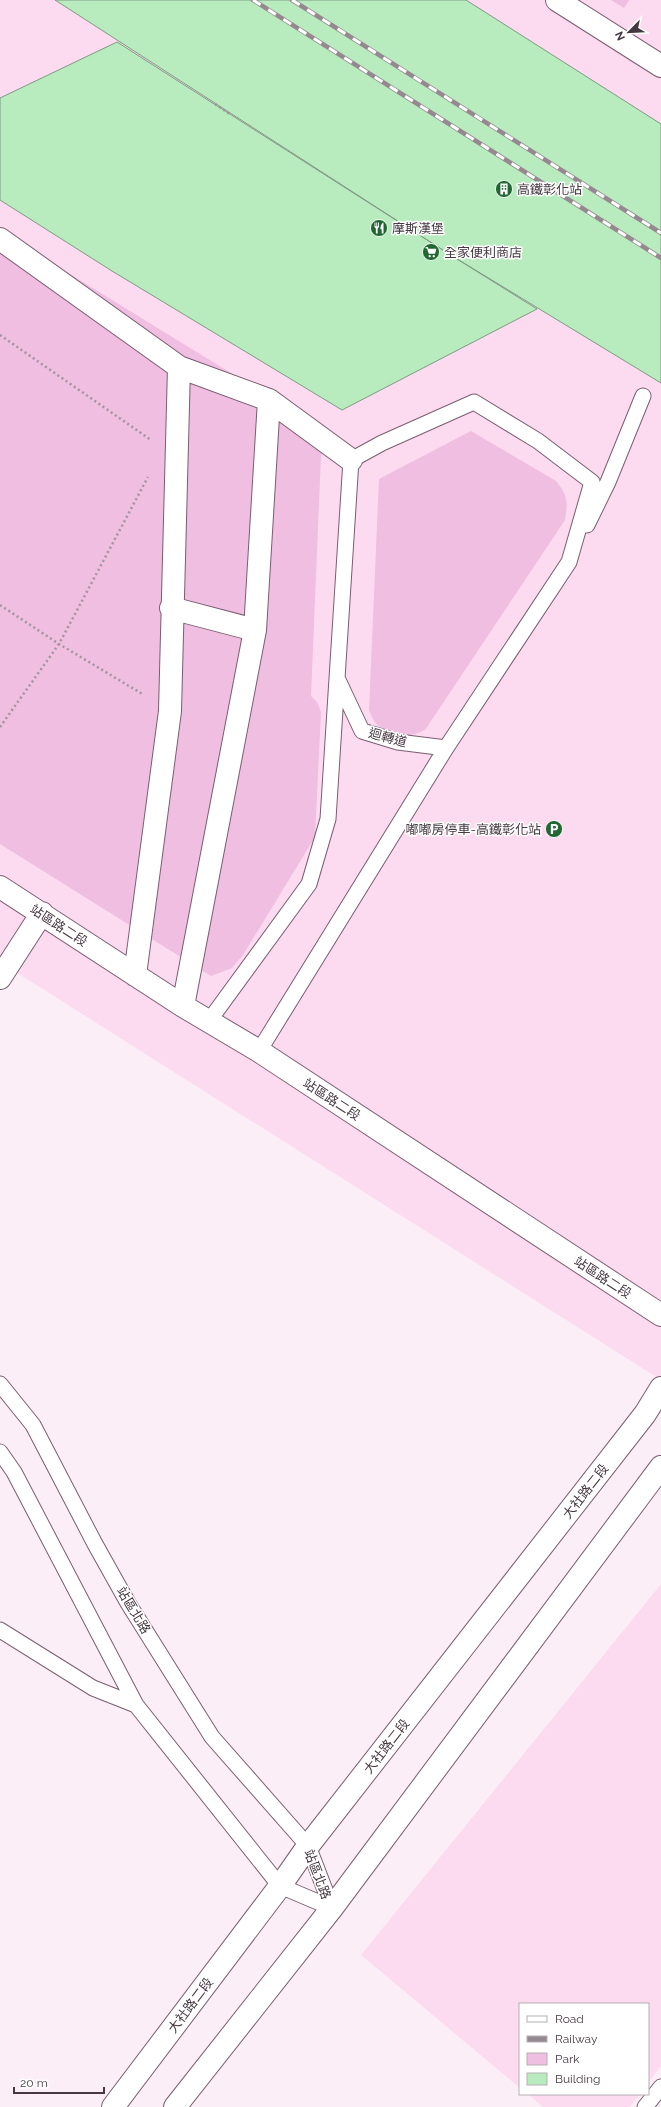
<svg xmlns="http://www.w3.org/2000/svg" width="661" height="2107" viewBox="0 0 661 2107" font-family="Raleway,'Noto Sans TC',sans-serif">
<rect width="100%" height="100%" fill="#fceef7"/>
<!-- built -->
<path fill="#fcdbf1" d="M 0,0 L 661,0 L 661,1380 L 0,962 Z
M 661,1584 L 661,2066 L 648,2083 L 648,2004 L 520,2004 L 520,2088 L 361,1955 Z
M 528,2094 L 640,2094 L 630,2107 L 543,2107 Z"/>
<!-- green -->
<path fill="#efbee0" d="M 611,0 L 629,0 L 624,8 Z
M 0,231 L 338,439 L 321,455 L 311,696 L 317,702 L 321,712 L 315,837 L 243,955 L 232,968 L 211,976 L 0,844 Z
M 471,431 L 556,481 C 568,496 568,501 565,520 L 425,730 C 400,742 379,737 369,710 L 379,479 Z"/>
<!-- building -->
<path fill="#b8ecbf" stroke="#7d9a81" d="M 55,0 L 466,0 L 661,124 L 661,383 L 449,254 Z
M 117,42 L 449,254 L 537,309 L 342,410 L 112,271 L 0,200 L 0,98 Z"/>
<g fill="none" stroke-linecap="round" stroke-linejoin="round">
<!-- lane casing -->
<g stroke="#7a5d71" stroke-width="17">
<path id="lane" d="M 587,525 L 608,482 L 643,396
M 338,680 L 362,731 L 398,742 L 446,748
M 209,1021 L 309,884 L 328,819 L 351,460 L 382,443 L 474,402 L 538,441 L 592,482 L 569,562 L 446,748 L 259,1051
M 0,1384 L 33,1425 L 95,1544 L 128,1603 L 212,1737 L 308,1846 L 332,1908
M 0,1452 L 14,1472 L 136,1705 L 280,1886 L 332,1908
M 0,1630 L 93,1688 L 136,1705
M 645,2107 L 661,2087"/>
</g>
<!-- street casing -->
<g stroke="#7a5d71" stroke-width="24">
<path id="street" d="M 557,0 L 661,66
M 0,239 L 179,367 L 269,400 L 351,460
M 171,608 L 255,630
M 0,887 L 183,1006 L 259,1051 L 661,1315
M 135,975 L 170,711 L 179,367
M 0,978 L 42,913
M 183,1006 L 255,630 L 269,400"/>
</g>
<!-- secondary casing -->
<g stroke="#7a5d71" stroke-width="24">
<path id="secondary" d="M 113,2107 L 280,1886 L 308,1846 L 645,1414 L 661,1388
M 175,2107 L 332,1908 L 661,1467"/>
</g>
<!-- path -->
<path stroke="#a1949d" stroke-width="2.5" stroke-dasharray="2 3" stroke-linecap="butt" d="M 215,104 L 231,115
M 0,335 L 151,440
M 0,605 L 59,644 L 144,695
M 0,727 L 59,644 L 148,477"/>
<!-- lane -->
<use href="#lane" stroke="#fff" stroke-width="15"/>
<!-- street -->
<use href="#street" stroke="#fff" stroke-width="22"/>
<!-- secondary -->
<use href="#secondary" stroke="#fff" stroke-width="22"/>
<!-- rail casing -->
<g stroke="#968891" stroke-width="4.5">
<path id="rail" d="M 253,0 L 661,258
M 292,0 L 661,233"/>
</g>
<!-- rail -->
<use href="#rail" stroke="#fff" stroke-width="3" stroke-dasharray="9" stroke-linecap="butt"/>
</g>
<!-- icons -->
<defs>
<g id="building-disc" transform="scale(0.9)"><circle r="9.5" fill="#216732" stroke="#fff"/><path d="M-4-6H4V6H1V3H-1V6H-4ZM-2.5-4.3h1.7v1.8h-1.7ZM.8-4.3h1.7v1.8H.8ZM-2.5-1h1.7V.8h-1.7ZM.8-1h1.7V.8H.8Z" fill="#fff"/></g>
<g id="restaurant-disc" transform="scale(0.9)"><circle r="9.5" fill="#216732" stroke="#fff"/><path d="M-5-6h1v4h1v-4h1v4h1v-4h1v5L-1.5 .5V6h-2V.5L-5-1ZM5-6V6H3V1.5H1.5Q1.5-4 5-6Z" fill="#fff"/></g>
<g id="supermarket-disc" transform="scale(0.9)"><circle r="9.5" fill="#216732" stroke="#fff"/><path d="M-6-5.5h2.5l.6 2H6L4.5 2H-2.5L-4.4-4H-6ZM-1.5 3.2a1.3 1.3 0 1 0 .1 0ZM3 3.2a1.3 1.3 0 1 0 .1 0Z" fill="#fff"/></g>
<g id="parking-disc" transform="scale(0.9)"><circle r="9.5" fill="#216732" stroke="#fff"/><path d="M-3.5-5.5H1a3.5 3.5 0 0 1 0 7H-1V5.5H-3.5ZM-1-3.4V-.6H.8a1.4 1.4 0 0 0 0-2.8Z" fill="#fff"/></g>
</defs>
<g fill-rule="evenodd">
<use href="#building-disc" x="504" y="189"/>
<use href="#restaurant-disc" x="379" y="228"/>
<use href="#supermarket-disc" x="431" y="252"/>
<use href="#parking-disc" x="554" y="829"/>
</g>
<g text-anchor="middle" stroke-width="3" stroke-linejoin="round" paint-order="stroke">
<!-- poi labels -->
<g font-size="13" fill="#453841" stroke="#fff" text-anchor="start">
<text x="517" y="194">高鐵彰化站</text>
<text x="392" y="233">摩斯漢堡</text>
<text x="444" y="257">全家便利商店</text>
<text x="541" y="834" text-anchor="end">嘟嘟房停車-高鐵彰化站</text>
</g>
<!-- street labels -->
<g font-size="13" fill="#453841" stroke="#fff">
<text transform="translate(388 737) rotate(15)" y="5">迴轉道</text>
<text transform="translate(59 925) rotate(33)" y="5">站區路二段</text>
<text transform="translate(332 1099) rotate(33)" y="5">站區路二段</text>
<text transform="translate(603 1277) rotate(33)" y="5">站區路二段</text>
<text transform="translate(585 1491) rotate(-52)" y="5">大社路二段</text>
<text transform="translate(134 1610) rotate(59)" y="5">站區北路</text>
<text transform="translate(386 1746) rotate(-52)" y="5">大社路二段</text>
<text transform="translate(318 1874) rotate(69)" y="5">站區北路</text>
<text transform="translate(190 2005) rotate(-53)" y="5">大社路二段</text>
</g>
</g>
<!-- legend -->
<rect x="519" y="2003" width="130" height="92" fill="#ffffff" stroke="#b5afb3"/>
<rect x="527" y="2016" width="20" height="6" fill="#ffffff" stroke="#b5afb3"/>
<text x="555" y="2023" font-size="12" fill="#453841">Road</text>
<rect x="527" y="2036" width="20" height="6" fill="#968891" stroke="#b5afb3"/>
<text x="555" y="2043" font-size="12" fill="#453841">Railway</text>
<rect x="527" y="2053" width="20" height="12" fill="#efbee0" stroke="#b5afb3"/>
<text x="555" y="2063" font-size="12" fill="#453841">Park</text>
<rect x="527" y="2073" width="20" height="12" fill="#b8ecbf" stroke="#b5afb3"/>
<text x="555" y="2083" font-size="12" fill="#453841">Building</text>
<!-- north arrow -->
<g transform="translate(629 32) rotate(246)" stroke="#ffffff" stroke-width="3" paint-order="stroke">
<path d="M0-3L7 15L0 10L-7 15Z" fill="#453841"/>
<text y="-6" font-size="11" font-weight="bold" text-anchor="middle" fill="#453841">N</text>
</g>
<!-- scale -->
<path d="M14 2087v6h90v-6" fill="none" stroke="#453841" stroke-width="2"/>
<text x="20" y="2087" font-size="12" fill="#453841" stroke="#ffffff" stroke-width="3" paint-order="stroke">20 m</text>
</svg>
